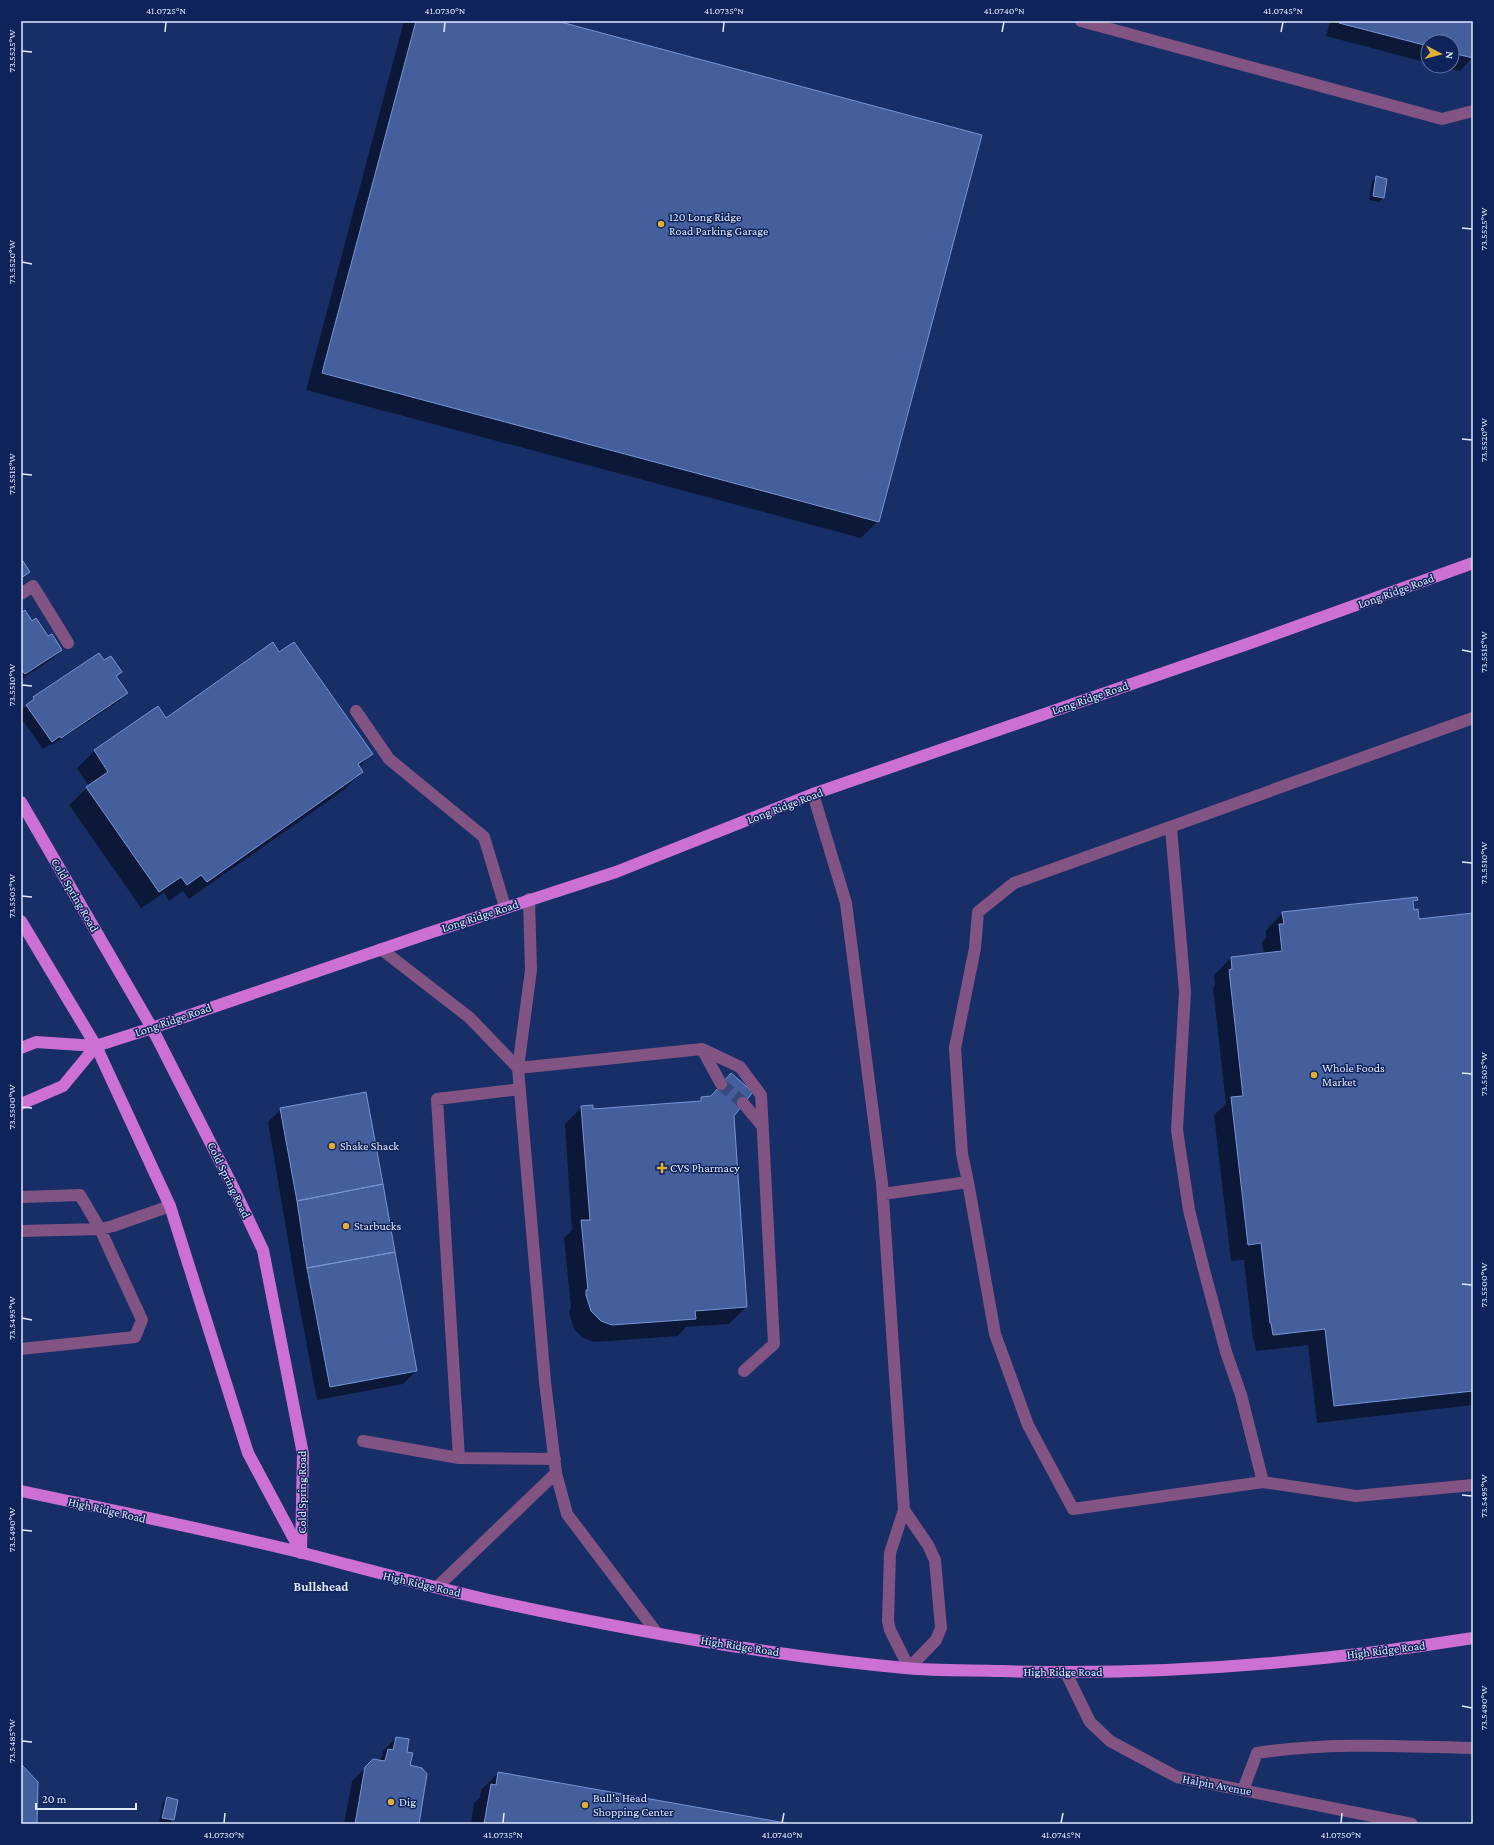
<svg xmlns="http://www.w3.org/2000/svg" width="1494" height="1845" viewBox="0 0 1494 1845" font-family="'Crimson Pro',serif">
<rect width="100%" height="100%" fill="#182e67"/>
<!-- shadow -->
<path fill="#0007" d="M 404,21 L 553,21 L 878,521 L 861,538 L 306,390 Z
M 1327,21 L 1473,21 L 1473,57 L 1460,71 L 1440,66 L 1452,66 L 1452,42 L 1428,42 L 1428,63 L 1326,36 L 1330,22 Z
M 1376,177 L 1383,198 L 1379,202 L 1369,200 L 1372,181 Z
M 21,614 L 61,650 L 52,659 L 21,679 Z
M 279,653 L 371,754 L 359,767 L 362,772 L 345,789 L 189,899 L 183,891 L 169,901 L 164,893 L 141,908 L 69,805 L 89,786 L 77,768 L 94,751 L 157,707 L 165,719 Z
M 104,662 L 121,672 L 116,677 L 127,693 L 118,702 L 52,745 L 51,744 L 43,749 L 21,718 L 21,711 L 34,697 Z
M 1417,900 L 1412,904 L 1413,911 L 1418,920 L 1473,914 L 1473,1405 L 1317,1423 L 1308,1345 L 1256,1351 L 1254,1340 L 1253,1340 L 1244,1260 L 1231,1261 L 1214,1115 L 1226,1104 L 1213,988 L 1215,985 L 1214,975 L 1231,958 L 1264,955 L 1262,942 L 1266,938 L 1266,930 L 1283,913 Z
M 731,1074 L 746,1307 L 729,1324 L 686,1327 L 678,1336 L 594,1342 L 583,1338 L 574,1329 L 569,1313 L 571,1307 L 564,1238 L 572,1230 L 565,1124 L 582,1107 L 592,1110 L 698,1102 L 702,1098 L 709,1097 Z
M 281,1109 L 416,1371 L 403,1384 L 317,1400 L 295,1282 L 268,1122 Z
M 396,1738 L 405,1752 L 409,1766 L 418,1824 L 344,1824 L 352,1781 L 373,1760 L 377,1761 L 382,1757 L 383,1751 Z
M 498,1773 L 785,1824 L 471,1824 L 474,1803 L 480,1797 L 481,1790 Z
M 167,1799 L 173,1819 L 169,1824 L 159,1822 L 163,1803 Z"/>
<!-- building -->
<path fill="#455f9d" stroke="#7795d7" d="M 416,21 L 557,21 L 982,135 L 879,522 L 322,373 Z
M 1339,21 L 1473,21 L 1473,58 L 1452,53 L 1452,42 L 1428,42 L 1428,46 L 1339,23 Z
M 1376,176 L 1387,179 L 1384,198 L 1373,196 Z
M 21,558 L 30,572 L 21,578 Z
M 25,610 L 32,621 L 36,618 L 48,636 L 52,634 L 62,650 L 25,674 L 21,669 L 21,613 Z
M 273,642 L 279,652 L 294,642 L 373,754 L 358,764 L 363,772 L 207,882 L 201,875 L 187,885 L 181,877 L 159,892 L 86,787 L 108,772 L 94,750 L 158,706 L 166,718 Z
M 99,653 L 104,660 L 111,656 L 122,672 L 116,676 L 128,693 L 61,738 L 60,736 L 52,742 L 26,705 L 34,699 L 33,697 Z
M 1417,897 L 1418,900 L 1413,901 L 1414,910 L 1418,909 L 1419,919 L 1473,913 L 1473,1391 L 1334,1406 L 1325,1329 L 1273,1335 L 1271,1323 L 1270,1323 L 1261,1243 L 1248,1245 L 1231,1097 L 1243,1096 L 1229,970 L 1232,969 L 1231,957 L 1282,951 L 1279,924 L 1284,924 L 1282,912 Z
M 731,1073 L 753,1092 L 734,1116 L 747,1307 L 695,1311 L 696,1319 L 612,1325 L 601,1321 L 591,1311 L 586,1295 L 586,1290 L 588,1290 L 581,1220 L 590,1220 L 581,1106 L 593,1105 L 593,1109 L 701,1101 L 701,1097 L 711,1096 Z
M 366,1092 L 383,1184 L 297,1201 L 280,1108 Z
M 383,1184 L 395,1252 L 307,1268 L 297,1201 Z
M 395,1252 L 417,1371 L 330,1387 L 307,1268 Z
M 396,1737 L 409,1739 L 407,1752 L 413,1753 L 410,1765 L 422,1768 L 427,1774 L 419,1824 L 355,1824 L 365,1767 L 373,1759 L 385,1761 L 388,1749 L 393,1750 Z
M 21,1764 L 38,1782 L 37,1824 L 21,1824 Z
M 498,1772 L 791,1824 L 484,1824 L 491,1784 L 496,1785 Z
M 167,1797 L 178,1800 L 174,1820 L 162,1818 Z"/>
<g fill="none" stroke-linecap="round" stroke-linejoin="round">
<!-- minor-tunnel -->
<path stroke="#364a7e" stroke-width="12" stroke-dasharray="12 6" stroke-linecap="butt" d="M 721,1084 L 743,1103"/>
<!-- minor -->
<path stroke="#815483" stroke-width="12" d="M 1081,21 L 1442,119 L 1473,111
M 21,594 L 33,586 L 68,643
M 356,711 L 389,759 L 484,837 L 505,907
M 813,794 L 846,903 L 882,1183 L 904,1510 L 890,1553 L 888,1621 L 890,1630 L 909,1668 L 936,1640 L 941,1628 L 935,1560 L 928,1545 L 904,1510
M 1171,828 L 1185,992 L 1177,1130 L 1189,1210 L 1204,1270 L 1226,1352 L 1241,1395 L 1263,1482
M 529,899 L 531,970 L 518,1068 L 545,1382 L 556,1473 L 567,1514 L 657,1633
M 381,949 L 470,1018 L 518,1068
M 702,1049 L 721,1084
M 518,1068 L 702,1049 L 740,1067 L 761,1095 L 774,1344 L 744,1371
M 520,1089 L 437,1099 L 459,1458 L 555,1459
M 743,1103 L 763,1127
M 968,1182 L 962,1154 L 955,1048 L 975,948 L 978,912 L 1014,883 L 1473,718
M 883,1194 L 968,1182 L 995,1334 L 1028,1425 L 1073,1509 L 1263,1482 L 1356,1496 L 1473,1485
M 21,1197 L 80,1195 L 100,1229 L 142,1320 L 135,1337 L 21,1349
M 21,1231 L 100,1229 L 113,1226 L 170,1206
M 363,1441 L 459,1458
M 437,1587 L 556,1473
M 1066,1673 L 1090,1722 L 1110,1741 L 1177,1777 L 1412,1824
M 1243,1790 L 1257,1753 C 1328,1742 1401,1746 1473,1748"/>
<!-- major -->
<path stroke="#cd70d3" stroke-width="12" d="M 21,802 L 152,1028 L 233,1187 L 263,1250 L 303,1454 L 301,1553
M 21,921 L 96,1046 L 170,1206 L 248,1453 L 301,1552
M 21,1048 L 36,1042 L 96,1046 L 152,1028 L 432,932 L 616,872 L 813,794 L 1256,641 L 1473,563
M 21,1104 L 63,1086 L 96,1046
M 21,1491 C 115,1511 209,1530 303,1553 C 365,1569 427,1586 489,1600 C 626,1630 766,1655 905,1668 C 937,1671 970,1670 1001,1671 C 1159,1676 1317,1663 1473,1638"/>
</g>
<!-- ticks -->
<path fill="none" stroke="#dfe9ff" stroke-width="1.5" d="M 165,32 L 166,22M 444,32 L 445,22M 723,32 L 724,22M 1002,32 L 1004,22M 1281,32 L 1283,22M 22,51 L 32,52M 1462,228 L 1472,229M 22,262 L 32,264M 1462,439 L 1472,440M 22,474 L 32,475M 1462,650 L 1472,652M 22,685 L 32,686M 1462,862 L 1472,863M 22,896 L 32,897M 1462,1073 L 1472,1074M 22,1107 L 32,1108M 1462,1284 L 1472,1285M 22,1318 L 32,1320M 1462,1495 L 1472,1496M 22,1530 L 32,1531M 1462,1706 L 1472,1708M 22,1741 L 32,1742M 224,1823 L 225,1813M 503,1823 L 504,1813M 782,1823 L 784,1813M 1061,1823 L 1063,1813M 1341,1823 L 1342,1813"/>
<!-- markers -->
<g fill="#e1af34" stroke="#0f235b" stroke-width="1.5">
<circle cx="661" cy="224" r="4"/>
<circle cx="1314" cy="1075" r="4"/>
<circle cx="332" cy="1146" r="4"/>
<path d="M660 1162h4v4h4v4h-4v4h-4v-4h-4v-4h4z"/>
<circle cx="346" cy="1226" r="4"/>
<circle cx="391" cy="1802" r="4"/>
<circle cx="585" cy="1805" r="4"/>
</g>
<g text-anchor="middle" stroke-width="3" stroke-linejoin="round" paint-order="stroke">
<!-- poi labels -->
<g font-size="12" fill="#dfe9ff" stroke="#0f235b" text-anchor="start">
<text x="669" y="221">120 Long Ridge<tspan x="669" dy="14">Road Parking Garage</tspan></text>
<text x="1322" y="1072">Whole Foods<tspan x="1322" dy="14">Market</tspan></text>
<text x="340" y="1150">Shake Shack</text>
<text x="670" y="1172">CVS Pharmacy</text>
<text x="354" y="1230">Starbucks</text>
<text x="593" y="1802">Bull's Head<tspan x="593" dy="14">Shopping Center</tspan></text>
<text x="399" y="1806">Dig</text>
</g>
<!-- street labels -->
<g font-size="12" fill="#dfe9ff" stroke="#0f235b">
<text transform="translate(1396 591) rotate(-20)" y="4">Long Ridge Road</text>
<text transform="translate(1090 698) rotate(-19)" y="4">Long Ridge Road</text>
<text transform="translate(785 806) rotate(-21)" y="4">Long Ridge Road</text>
<text transform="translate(75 895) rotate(60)" y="4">Cold Spring Road</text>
<text transform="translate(480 916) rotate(-18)" y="4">Long Ridge Road</text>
<text transform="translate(173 1020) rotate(-19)" y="4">Long Ridge Road</text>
<text transform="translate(229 1180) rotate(64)" y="4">Cold Spring Road</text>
<text transform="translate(302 1492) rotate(-90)" y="4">Cold Spring Road</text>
<text transform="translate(107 1510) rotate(13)" y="4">High Ridge Road</text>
<text transform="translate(422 1584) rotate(13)" y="4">High Ridge Road</text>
<text transform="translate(740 1646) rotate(9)" y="4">High Ridge Road</text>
<text transform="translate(1386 1650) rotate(-7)" y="4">High Ridge Road</text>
<text x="1063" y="1676">High Ridge Road</text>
<text transform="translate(1217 1785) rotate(11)" y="4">Halpin Avenue</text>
</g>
<!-- neighbourhood labels -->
<g font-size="13" font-weight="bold" fill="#dfe9ff" stroke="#0f235b">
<text x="321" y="1591">Bullshead</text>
</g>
</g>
<!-- border -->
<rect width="1494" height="1845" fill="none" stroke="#0f235b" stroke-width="44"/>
<!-- north arrow -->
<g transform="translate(1440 54) rotate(97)"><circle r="19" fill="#0f235b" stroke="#62729d"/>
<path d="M0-3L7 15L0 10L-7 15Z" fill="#e1af34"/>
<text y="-6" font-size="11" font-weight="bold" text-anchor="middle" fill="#dfe9ff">N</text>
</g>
<!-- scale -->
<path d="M36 1803v6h100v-6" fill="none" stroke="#dfe9ff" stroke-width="2"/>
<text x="42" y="1803" font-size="12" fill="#dfe9ff" stroke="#0f235b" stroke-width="3" paint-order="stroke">20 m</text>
<rect x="22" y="22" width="1450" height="1801" fill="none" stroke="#dfe9ff" stroke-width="1.5"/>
<g font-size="10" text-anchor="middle" fill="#dfe9ff">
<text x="166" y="14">41.0725°N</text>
<text x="445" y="14">41.0730°N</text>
<text x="724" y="14">41.0735°N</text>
<text x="1004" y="14">41.0740°N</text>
<text x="1283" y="14">41.0745°N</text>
<text transform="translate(11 51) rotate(-90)" y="4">73.5525°W</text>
<text transform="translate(1483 229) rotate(-90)" y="4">73.5525°W</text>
<text transform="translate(11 262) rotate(-90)" y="4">73.5520°W</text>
<text transform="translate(1483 440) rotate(-90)" y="4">73.5520°W</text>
<text transform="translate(11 474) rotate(-90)" y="4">73.5515°W</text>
<text transform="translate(1483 652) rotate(-90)" y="4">73.5515°W</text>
<text transform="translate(11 685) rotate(-90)" y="4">73.5510°W</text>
<text transform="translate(1483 863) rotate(-90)" y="4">73.5510°W</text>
<text transform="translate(11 896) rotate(-90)" y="4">73.5505°W</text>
<text transform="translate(1483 1074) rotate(-90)" y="4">73.5505°W</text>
<text transform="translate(11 1107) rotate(-90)" y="4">73.5500°W</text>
<text transform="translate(1483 1285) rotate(-90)" y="4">73.5500°W</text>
<text transform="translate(11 1318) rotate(-90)" y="4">73.5495°W</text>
<text transform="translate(1483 1496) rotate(-90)" y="4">73.5495°W</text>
<text transform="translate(11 1530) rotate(-90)" y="4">73.5490°W</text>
<text transform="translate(1483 1708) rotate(-90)" y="4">73.5490°W</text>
<text transform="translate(11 1741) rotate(-90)" y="4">73.5485°W</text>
<text x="224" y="1838">41.0730°N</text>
<text x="503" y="1838">41.0735°N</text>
<text x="782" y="1838">41.0740°N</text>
<text x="1061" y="1838">41.0745°N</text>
<text x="1341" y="1838">41.0750°N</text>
</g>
</svg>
